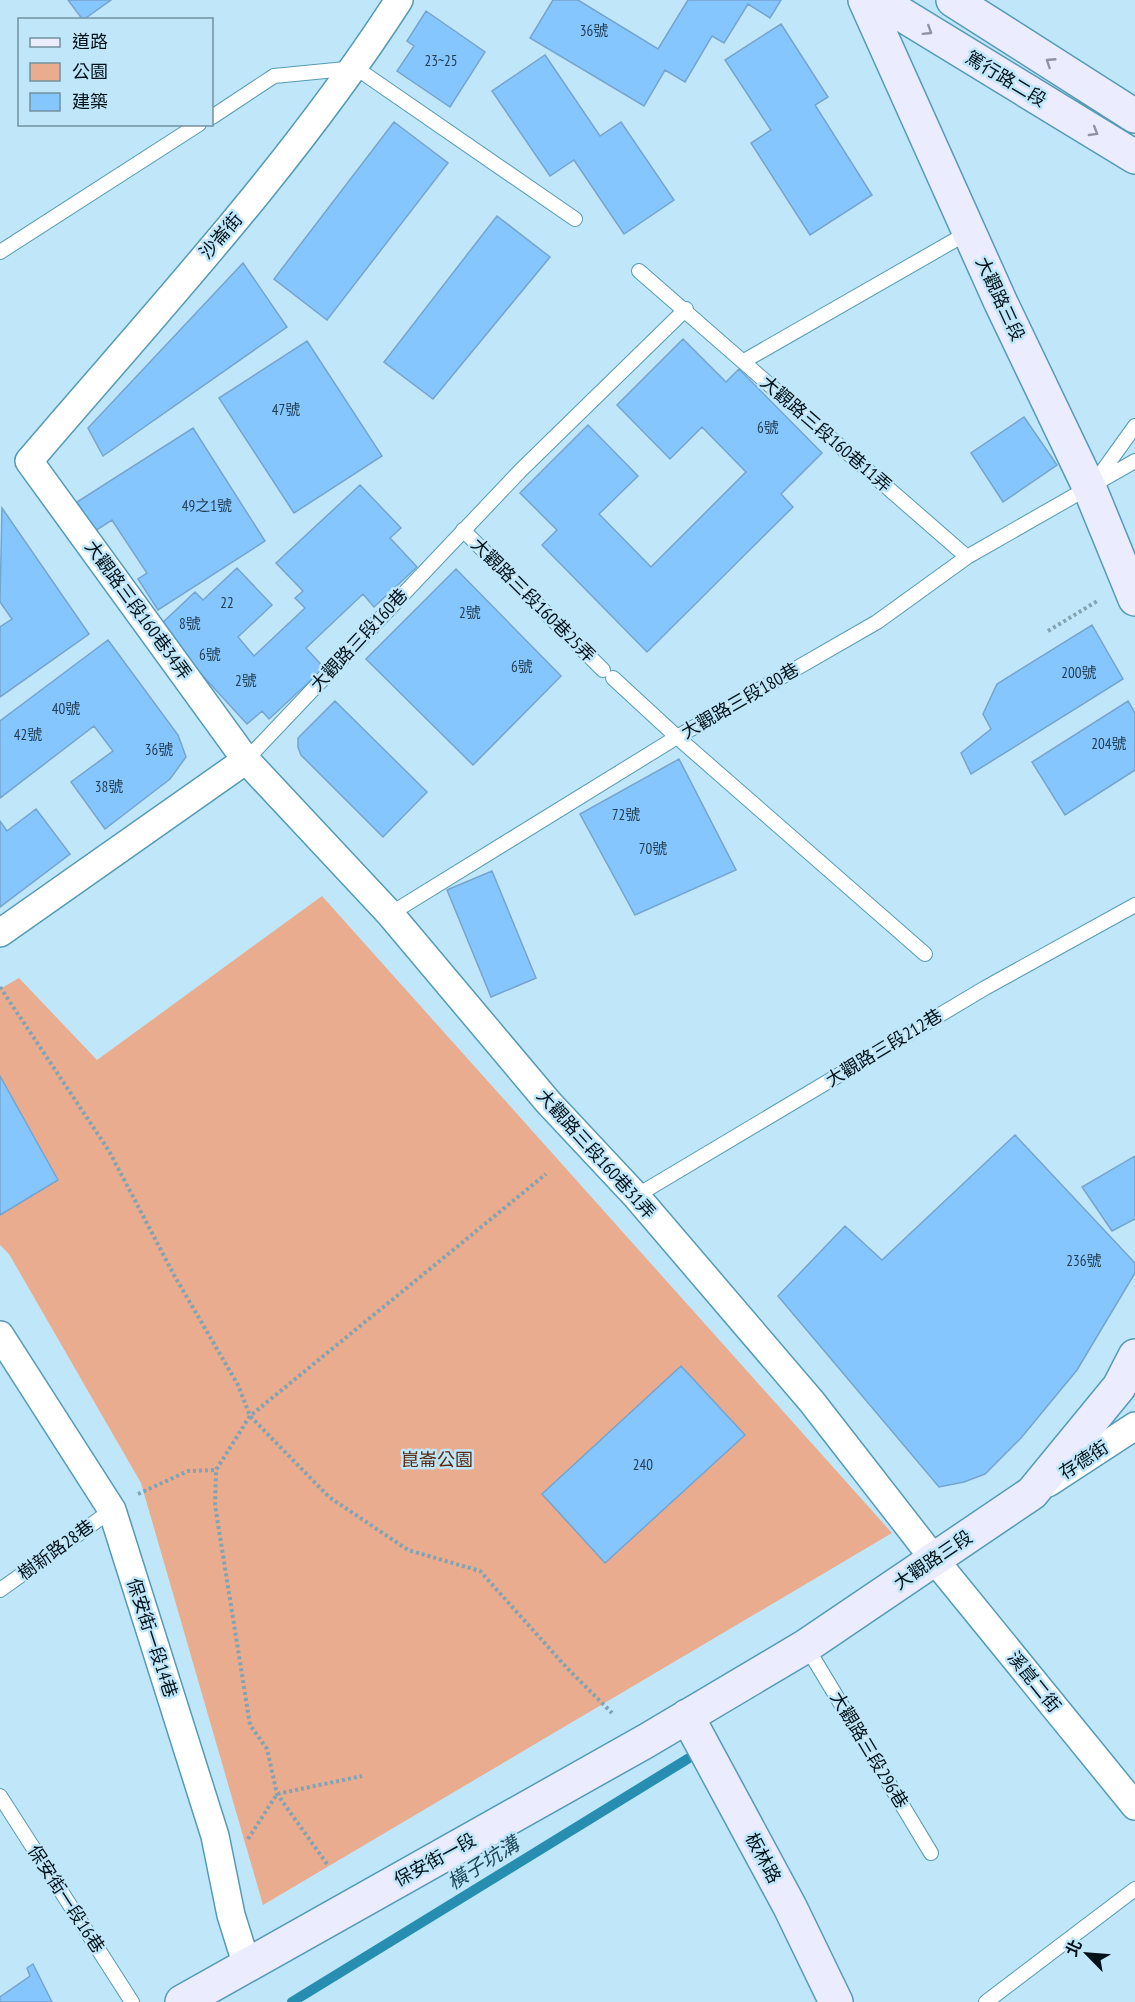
<svg xmlns="http://www.w3.org/2000/svg" width="1135" height="2002" viewBox="0 0 1135 2002" font-family="'PT Sans Narrow','Noto Sans TC',sans-serif">
<rect width="100%" height="100%" fill="#bfe7f9"/>
<!-- green -->
<path fill="#e9ac8f" d="M 322,896 L 892,1533 L 263,1905 L 141,1483 L 9,1254 L 0,1245 L 0,989 L 19,978 L 97,1060 Z"/>
<g fill="none" stroke-linecap="round" stroke-linejoin="round">
<!-- stream -->
<path stroke="#278eb2" stroke-width="10" d="M 292,2002 L 694,1755"/>
</g>
<!-- building -->
<path fill="#86c6ff" stroke="#75a4cf" stroke-width="1.5" d="M 68,0 L 111,0 L 83,20 Z
M 553,0 L 578,0 L 658,49 L 688,0 L 781,0 L 770,18 L 748,4 L 724,43 L 712,36 L 685,82 L 665,70 L 644,106 L 530,38 Z
M 426,11 L 485,52 L 450,107 L 397,71 L 414,46 L 407,41 Z
M 781,24 L 828,97 L 815,105 L 872,195 L 810,235 L 751,143 L 771,130 L 725,60 Z
M 545,55 L 600,136 L 621,122 L 674,200 L 624,234 L 574,160 L 550,176 L 492,91 Z
M 394,122 L 448,163 L 327,320 L 274,279 Z
M 497,216 L 550,257 L 433,399 L 384,362 Z
M 243,263 L 287,327 L 103,456 L 88,428 Z
M 683,339 L 726,382 L 739,369 L 822,453 L 781,494 L 793,507 L 647,652 L 542,545 L 557,530 L 520,493 L 588,425 L 638,476 L 599,514 L 651,567 L 746,472 L 702,427 L 670,459 L 617,405 Z
M 307,341 L 382,456 L 294,513 L 219,398 Z
M 1024,417 L 1057,465 L 1003,502 L 971,453 Z
M 193,428 L 265,541 L 158,610 L 138,579 L 147,573 L 112,520 L 95,531 L 77,502 Z
M 360,485 L 401,528 L 390,538 L 417,567 L 374,607 L 363,594 L 306,648 L 324,668 L 269,719 L 262,711 L 247,724 L 158,627 L 195,592 L 203,600 L 237,568 L 272,605 L 238,637 L 254,656 L 305,608 L 295,598 L 303,591 L 276,563 Z
M 2,508 L 89,634 L 0,697 L 0,627 L 12,619 L 0,602 Z
M 456,569 L 561,676 L 473,765 L 366,659 Z
M 1092,625 L 1123,679 L 971,774 L 961,753 L 991,729 L 983,714 L 997,684 Z
M 108,640 L 178,735 L 186,757 L 170,779 L 105,829 L 71,782 L 113,751 L 94,726 L 0,798 L 0,721 Z
M 335,701 L 427,792 L 383,837 L 301,755 L 298,747 L 298,738 Z
M 1128,701 L 1135,713 L 1135,770 L 1065,815 L 1032,762 Z
M 679,759 L 736,870 L 635,915 L 580,814 Z
M 36,809 L 70,854 L 0,907 L 0,821 L 7,831 Z
M 492,871 L 536,978 L 491,997 L 447,890 Z
M 0,1076 L 58,1180 L 0,1215 Z
M 1015,1135 L 1135,1263 L 1135,1273 L 1077,1370 L 1021,1438 L 985,1474 L 964,1482 L 939,1487 L 778,1296 L 845,1226 L 882,1260 Z
M 1135,1156 L 1135,1219 L 1112,1231 L 1082,1187 Z
M 681,1366 L 745,1435 L 605,1563 L 542,1494 Z
M 33,1964 L 52,2002 L 0,2002 L 0,1997 L 30,1976 L 27,1968 Z"/>
<g fill="none" stroke-linecap="round" stroke-linejoin="round">
<!-- lane casing -->
<g stroke="#559ab6" stroke-width="16">
<path id="lane" d="M 212,117 L 274,76 L 356,68 L 575,219
M 0,252 L 199,124
M 639,271 L 967,557
M 744,361 L 969,232
M 1094,483 L 1135,426
M 463,530 L 603,670
M 613,678 L 677,737 L 925,954
M 246,760 L 521,470 L 686,309
M 390,914 L 677,737 L 877,622 L 967,557 L 1135,461
M 636,1196 L 985,988 L 1135,905
M 0,1590 L 112,1510
M 806,1646 L 931,1853
M 0,1796 L 132,2002
M 986,2002 L 1135,1889"/>
</g>
<!-- street casing -->
<g stroke="#559ab6" stroke-width="30">
<path id="street" d="M 399,0 C 292,166 157,311 29,461 L 246,760 L 390,914 L 548,1102 L 636,1196 L 812,1402 L 934,1559 L 1135,1806
M 0,933 L 246,760
M 0,1335 L 112,1510 L 215,1836 L 231,1915 L 247,1966
M 1048,1483 L 1135,1426"/>
</g>
<!-- secondary casing -->
<g stroke="#559ab6" stroke-width="36">
<path id="secondary" d="M 865,0 L 1001,303 L 1090,489 L 1135,599
M 878,0 L 1135,157
M 953,0 L 1135,116
M 687,1716 L 790,1907 L 836,2002
M 182,2002 L 646,1741 L 806,1646 L 1032,1493 L 1119,1387 L 1135,1356"/>
</g>
<!-- path -->
<path stroke="#82a3b2" stroke-width="4" stroke-dasharray="3 3" stroke-linecap="butt" d="M 1048,631 L 1099,600
M 0,987 L 109,1151 L 174,1275 L 238,1385 L 250,1416 L 329,1497 L 408,1550 L 480,1571 L 567,1668 L 612,1713
M 138,1494 L 188,1471 L 216,1470
M 248,1839 L 277,1794 L 362,1776
M 327,1864 L 277,1794 L 267,1749 L 250,1725 L 215,1505 L 216,1470 L 250,1416 L 546,1174"/>
<!-- lane -->
<use href="#lane" stroke="#fff" stroke-width="14"/>
<!-- street -->
<use href="#street" stroke="#fff" stroke-width="27"/>
<!-- secondary -->
<use href="#secondary" stroke="#ececff" stroke-width="33"/>
</g>
<!-- one-way arrows -->
<defs><path id="oneway-chevron" d="M-2-3.5L2.5 0L-2 3.5" fill="none" stroke-width="1.6" stroke-linecap="round" stroke-linejoin="round" transform="scale(1.5)"/></defs>
<g stroke="#8e94a3">
<use href="#oneway-chevron" transform="translate(928 31) rotate(32)"/>
<use href="#oneway-chevron" transform="translate(1050 62) rotate(-147)"/>
<use href="#oneway-chevron" transform="translate(1094 132) rotate(31)"/>
</g>
<g text-anchor="middle" stroke-width="5" stroke-linejoin="round" paint-order="stroke">
<!-- number labels -->
<g font-size="15" fill="#223e52">
<text x="594" y="36">36號</text>
<text x="441" y="66">23~25</text>
<text x="286" y="415">47號</text>
<text x="768" y="433">6號</text>
<text x="207" y="511">49之1號</text>
<text x="227" y="608">22</text>
<text x="470" y="618">2號</text>
<text x="190" y="629">8號</text>
<text x="210" y="660">6號</text>
<text x="522" y="672">6號</text>
<text x="1079" y="678">200號</text>
<text x="246" y="686">2號</text>
<text x="66" y="714">40號</text>
<text x="28" y="740">42號</text>
<text x="1109" y="749">204號</text>
<text x="159" y="755">36號</text>
<text x="109" y="792">38號</text>
<text x="626" y="820">72號</text>
<text x="653" y="854">70號</text>
<text x="1084" y="1266">236號</text>
<text x="643" y="1470">240</text>
</g>
<!-- street labels -->
<g font-size="18" fill="#001119" stroke="#bfe7f9">
<text transform="translate(1006 79) rotate(31)" y="6">篤行路二段</text>
<text transform="translate(221 236) rotate(-49)" y="6">沙崙街</text>
<text transform="translate(1000 299) rotate(65)" y="6">大觀路三段</text>
<text transform="translate(826 434) rotate(41)" y="6">大觀路三段160巷11弄</text>
<text transform="translate(533 600) rotate(45)" y="6">大觀路三段160巷25弄</text>
<text transform="translate(138 610) rotate(54)" y="6">大觀路三段160巷34弄</text>
<text transform="translate(359 640) rotate(-47)" y="6">大觀路三段160巷</text>
<text transform="translate(740 701) rotate(-30)" y="6">大觀路三段180巷</text>
<text transform="translate(884 1048) rotate(-31)" y="6">大觀路三段212巷</text>
<text transform="translate(596 1154) rotate(48)" y="6">大觀路三段160巷31弄</text>
<text transform="translate(1084 1460) rotate(-33)" y="6">存德街</text>
<text transform="translate(56 1550) rotate(-36)" y="6">樹新路28巷</text>
<text transform="translate(933 1560) rotate(-34)" y="6">大觀路三段</text>
<text transform="translate(152 1638) rotate(72)" y="6">保安街一段14巷</text>
<text transform="translate(1034 1682) rotate(51)" y="6">溪崑二街</text>
<text transform="translate(869 1750) rotate(59)" y="6">大觀路三段296巷</text>
<text transform="translate(763 1858) rotate(62)" y="6">板林路</text>
<text transform="translate(435 1860) rotate(-29)" y="6">保安街一段</text>
<text transform="translate(66 1899) rotate(57)" y="6">保安街一段16巷</text>
</g>
<!-- park labels -->
<g font-size="18" fill="#5a290f" stroke="#bfe7f9">
<text x="437" y="1466">崑崙公園</text>
</g>
<!-- water labels -->
<g font-size="20" font-style="italic" fill="#204a5a" stroke="#bfe7f9">
<text transform="translate(483 1863) rotate(-32)" y="7">橫子坑溝</text>
</g>
</g>
<!-- legend -->
<rect x="18" y="18" width="195" height="108" fill="#bfe7f9" stroke="#73919f" stroke-width="1.5"/>
<rect x="30" y="38" width="30" height="9" fill="#ececff" stroke="#73919f" stroke-width="1.5"/>
<text x="72" y="48" font-size="18" fill="#001119">道路</text>
<rect x="30" y="63" width="30" height="18" fill="#e9ac8f" stroke="#73919f" stroke-width="1.5"/>
<text x="72" y="78" font-size="18" fill="#001119">公園</text>
<rect x="30" y="93" width="30" height="18" fill="#86c6ff" stroke="#73919f" stroke-width="1.5"/>
<text x="72" y="108" font-size="18" fill="#001119">建築</text>
<!-- north arrow -->
<g transform="translate(1087 1954) rotate(295)" stroke="#bfe7f9" stroke-width="4.5" paint-order="stroke">
<path d="M0-4.5L10 22L0 15L-10 22Z" fill="#001119"/>
<text y="-9" font-size="16" font-weight="bold" text-anchor="middle" fill="#001119">北</text>
</g>
</svg>
